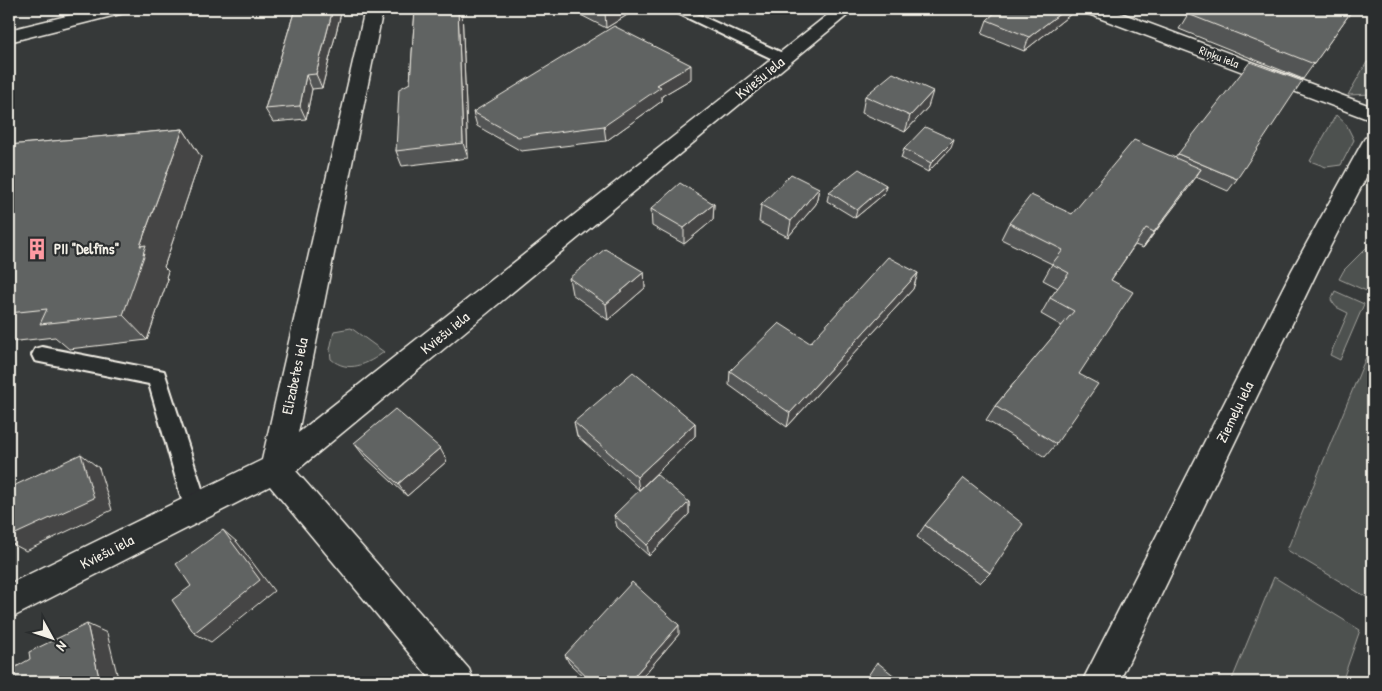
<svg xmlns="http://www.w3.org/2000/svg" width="1382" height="691" viewBox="0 0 1382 691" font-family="'Patrick Hand',sans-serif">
<rect width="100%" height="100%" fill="#363939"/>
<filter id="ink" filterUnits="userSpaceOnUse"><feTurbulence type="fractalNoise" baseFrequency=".02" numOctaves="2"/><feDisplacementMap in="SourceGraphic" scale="10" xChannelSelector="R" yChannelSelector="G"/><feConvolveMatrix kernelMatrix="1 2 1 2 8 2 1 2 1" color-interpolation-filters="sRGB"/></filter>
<g filter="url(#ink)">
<!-- green -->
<path fill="#4e514f" stroke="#a1a19c" d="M 1367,62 L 1373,64 L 1373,94 L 1348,95 Z
M 1336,115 L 1346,124 L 1354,140 L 1341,165 L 1326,167 L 1310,161 Z
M 1373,241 L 1373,287 L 1371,293 L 1339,279 L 1344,270 Z
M 1335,291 L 1364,304 L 1340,360 L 1330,355 L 1348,313 L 1336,307 L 1331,300 Z
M 351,328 L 384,352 C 368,364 348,374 331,359 L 330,350 L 334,331 Z
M 1373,340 L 1373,601 L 1287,550 Z
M 1274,577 L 1360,630 L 1342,682 L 1231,682 Z"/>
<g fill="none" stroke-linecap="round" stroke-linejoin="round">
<!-- service casing -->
<g stroke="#f4f1e8" stroke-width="4">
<path id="service" d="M 669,9 L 686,9 L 789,56 L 791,59 L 789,62 L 779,62 Z
M 42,347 L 164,371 L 208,507 L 204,515 L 196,518 L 188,515 L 184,507 L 149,384 L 35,361 L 32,355 L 35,349 Z"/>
</g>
<!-- minor casing -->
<g stroke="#f4f1e8" stroke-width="3">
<path id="minor" d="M 95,9 L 126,9 L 124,13 L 9,42 L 9,30 Z
M 365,9 L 383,9 L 298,433 L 835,9 L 855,9 L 296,471 L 469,669 L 474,682 L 433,682 L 270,486 L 9,619 L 9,584 L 262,460 Z
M 1084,9 L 1110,9 L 1373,107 L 1373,121 L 1086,13 Z"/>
</g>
<!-- tertiary casing -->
<g stroke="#f4f1e8" stroke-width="3">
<path id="tertiary" d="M 1373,136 L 1373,164 L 1318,270 L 1119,682 L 1082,682 L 1292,270 L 1362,143 L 1365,138 Z"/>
</g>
<!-- service -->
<use href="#service" fill="#2a2d2e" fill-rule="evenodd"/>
<!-- minor -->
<use href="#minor" fill="#2a2d2e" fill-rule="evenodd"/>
<!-- tertiary -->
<use href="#tertiary" fill="#2a2d2e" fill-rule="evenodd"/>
</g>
<!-- wall -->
<path fill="#535554" stroke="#f4f1e8" d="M 295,9 L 342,9 L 322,88 L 312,89 L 306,119 L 273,122 L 265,109 Z
M 415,9 L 462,9 L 468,158 L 402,166 L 396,151 L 410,83 Z
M 570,9 L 637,9 L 606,28 L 571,10 Z
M 724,9 L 744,9 L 736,15 Z
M 999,9 L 1073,9 L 1071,14 L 1024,51 L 982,34 L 987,20 Z
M 1183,9 L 1353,9 L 1303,79 L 1179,29 L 1188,14 L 1190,11 Z
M 691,79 L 662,96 L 662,101 L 606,141 L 521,151 L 477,126 L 473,112 Z
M 865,96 L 928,107 L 905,132 L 862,113 Z
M 183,129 L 201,157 L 164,267 L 168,271 L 166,277 L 168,279 L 147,340 L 69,349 L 55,337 L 9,342 L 9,145 Z
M 951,148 L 928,172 L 901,158 L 904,149 Z
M 1178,154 L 1237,179 L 1228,191 L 1196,177 L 1143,248 L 1135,245 L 1111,280 L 1079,374 L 1056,444 L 1045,457 L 986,420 L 995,406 L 1062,326 L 1041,314 L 1050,298 L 1058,288 L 1043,280 L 1052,264 L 1001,239 L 1009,223 L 1072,214 L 1175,158 Z
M 886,185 L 884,194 L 855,218 L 827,201 L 829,192 Z
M 819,188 L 816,204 L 788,237 L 759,222 L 761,205 Z
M 714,204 L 713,220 L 684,244 L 652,226 L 651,209 Z
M 644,272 L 645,288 L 608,320 L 572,294 L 569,278 Z
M 918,273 L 913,289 L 787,427 L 729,385 L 730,371 L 810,343 Z
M 574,422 L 695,423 L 695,436 L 639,490 L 577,436 Z
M 354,443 L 447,461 L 407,496 L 364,456 Z
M 689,502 L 689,514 L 649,556 L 617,527 L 614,515 Z
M 925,525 L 990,573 L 980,583 L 917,537 Z
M 679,634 L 638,682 L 589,682 L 569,663 L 565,655 Z"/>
<!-- shaded-wall -->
<path fill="#444545" stroke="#f4f1e8" d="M 333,9 L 342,9 L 322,88 L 316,74 Z
M 458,9 L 462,9 L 468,158 L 463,143 Z
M 610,9 L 637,9 L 606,28 L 605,12 Z
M 736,9 L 744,9 L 736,15 Z
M 1066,9 L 1073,9 L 1071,14 L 1024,51 L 1029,37 Z
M 691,65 L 691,79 L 662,96 L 662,101 L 606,141 L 604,126 L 657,85 Z
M 306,75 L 312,89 L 306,119 L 300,106 Z
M 933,91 L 928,107 L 905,132 L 910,116 Z
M 183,129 L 201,157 L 164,267 L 168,271 L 166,277 L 168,279 L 147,340 L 123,315 L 140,246 Z
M 954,140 L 951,148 L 928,172 L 931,163 Z
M 1201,169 L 1190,186 L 1143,248 L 1154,232 Z
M 886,185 L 884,194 L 855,218 L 857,210 Z
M 819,188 L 816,204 L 788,237 L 791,221 Z
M 714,204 L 713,220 L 684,244 L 684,228 Z
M 644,272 L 645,288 L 608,320 L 606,304 Z
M 918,273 L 913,289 L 787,427 L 790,413 Z
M 695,423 L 695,436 L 639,490 L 637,477 Z
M 440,448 L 447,461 L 407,496 L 398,484 Z
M 81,454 L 99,468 L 112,510 L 26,551 L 9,542 L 9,537 Z
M 689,502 L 689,514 L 649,556 L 647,545 Z
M 223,530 L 237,542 L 274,591 L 211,642 L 194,633 Z
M 87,624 L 107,633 L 119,682 L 100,682 Z
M 679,625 L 679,634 L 638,682 L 629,682 Z"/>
<!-- building -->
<path fill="#616362" stroke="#f4f1e8" d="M 295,9 L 333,9 L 316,74 L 306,75 L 300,106 L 265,109 Z
M 415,9 L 458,9 L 463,143 L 396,151 L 399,89 L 410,83 Z
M 598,9 L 610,9 L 605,12 Z
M 999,9 L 1066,9 L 1029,37 L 987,20 Z
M 1192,9 L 1353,9 L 1314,64 L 1188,14 Z
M 614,26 L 691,65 L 657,85 L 661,87 L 604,126 L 518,137 L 473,112 Z
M 1250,62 L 1302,81 L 1237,179 L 1178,154 Z
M 893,73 L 933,91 L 910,116 L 865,96 Z
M 925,127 L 954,140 L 931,163 L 904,149 Z
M 183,129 L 140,246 L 146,245 L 143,254 L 145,253 L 123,315 L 40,324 L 47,309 L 9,313 L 9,145 Z
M 1134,140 L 1201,169 L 1154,232 L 1146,228 L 1111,280 L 1133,292 L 1079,374 L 1098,384 L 1056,444 L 995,406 L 1074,311 L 1050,298 L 1069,273 L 1052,264 L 1063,250 L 1009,223 L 1031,195 L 1072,214 Z
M 859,169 L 886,185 L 857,210 L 829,192 Z
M 791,174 L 819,188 L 791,221 L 761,205 Z
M 680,183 L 714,204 L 684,228 L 651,209 Z
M 605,249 L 644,272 L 606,304 L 569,278 Z
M 888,257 L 918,273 L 790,413 L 730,371 L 779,323 L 810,343 Z
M 633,372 L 695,423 L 637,477 L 574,422 Z
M 395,409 L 440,448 L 398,484 L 354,443 Z
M 81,454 L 94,498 L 9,537 L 9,488 Z
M 656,474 L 689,502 L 647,545 L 614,515 Z
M 964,478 L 1023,524 L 990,573 L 925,525 Z
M 223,530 L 260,580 L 194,633 L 172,600 L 191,586 L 176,564 Z
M 632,582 L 679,625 L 629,682 L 593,682 L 565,655 Z
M 87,624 L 100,682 L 9,682 L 9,671 L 30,659 L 29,652 Z
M 877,662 L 902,682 L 864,682 Z
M 342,679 L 345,682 L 338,682 Z"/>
</g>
<!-- icons -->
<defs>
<g id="building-bare" transform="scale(1.725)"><path d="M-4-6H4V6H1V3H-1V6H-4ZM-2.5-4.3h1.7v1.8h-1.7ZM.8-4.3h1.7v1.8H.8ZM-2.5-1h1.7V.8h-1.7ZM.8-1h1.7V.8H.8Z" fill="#ff9aa2" stroke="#2a2d2e" stroke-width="2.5" paint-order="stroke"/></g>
</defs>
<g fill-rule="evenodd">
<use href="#building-bare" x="37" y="249"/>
</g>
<g text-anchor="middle" stroke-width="4.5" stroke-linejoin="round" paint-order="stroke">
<!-- far-street labels -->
<g font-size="12" fill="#f4f1e8" stroke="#2a2d2e">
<text transform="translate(1219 57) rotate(21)" y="4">Riņķu iela</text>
</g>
<!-- street labels -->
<g font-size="15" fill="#f4f1e8" stroke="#2a2d2e">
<text transform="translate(760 78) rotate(-39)" y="5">Kviešu iela</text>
<text transform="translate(445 333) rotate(-39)" y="5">Kviešu iela</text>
<text transform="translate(295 376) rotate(-78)" y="5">Elizabetes iela</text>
<text transform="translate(1235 412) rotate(-64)" y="5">Ziemeļu iela</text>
<text transform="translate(107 552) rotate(-27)" y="5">Kviešu iela</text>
</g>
<!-- poi labels -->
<g font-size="15" font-weight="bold" fill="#f4f1e8" stroke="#2a2d2e" text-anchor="start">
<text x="54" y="254">PII "Delfīns"</text>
</g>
</g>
<!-- margin -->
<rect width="1382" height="691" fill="none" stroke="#2a2d2e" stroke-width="30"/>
<rect x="15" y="15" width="1352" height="661" fill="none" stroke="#f4f1e8" stroke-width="2" filter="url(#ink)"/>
<!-- north arrow -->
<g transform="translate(52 638) rotate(130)" stroke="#2a2d2e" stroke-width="4" paint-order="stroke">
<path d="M0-4L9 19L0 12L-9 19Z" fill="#f4f1e8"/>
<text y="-8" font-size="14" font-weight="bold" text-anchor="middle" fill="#f4f1e8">N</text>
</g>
</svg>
